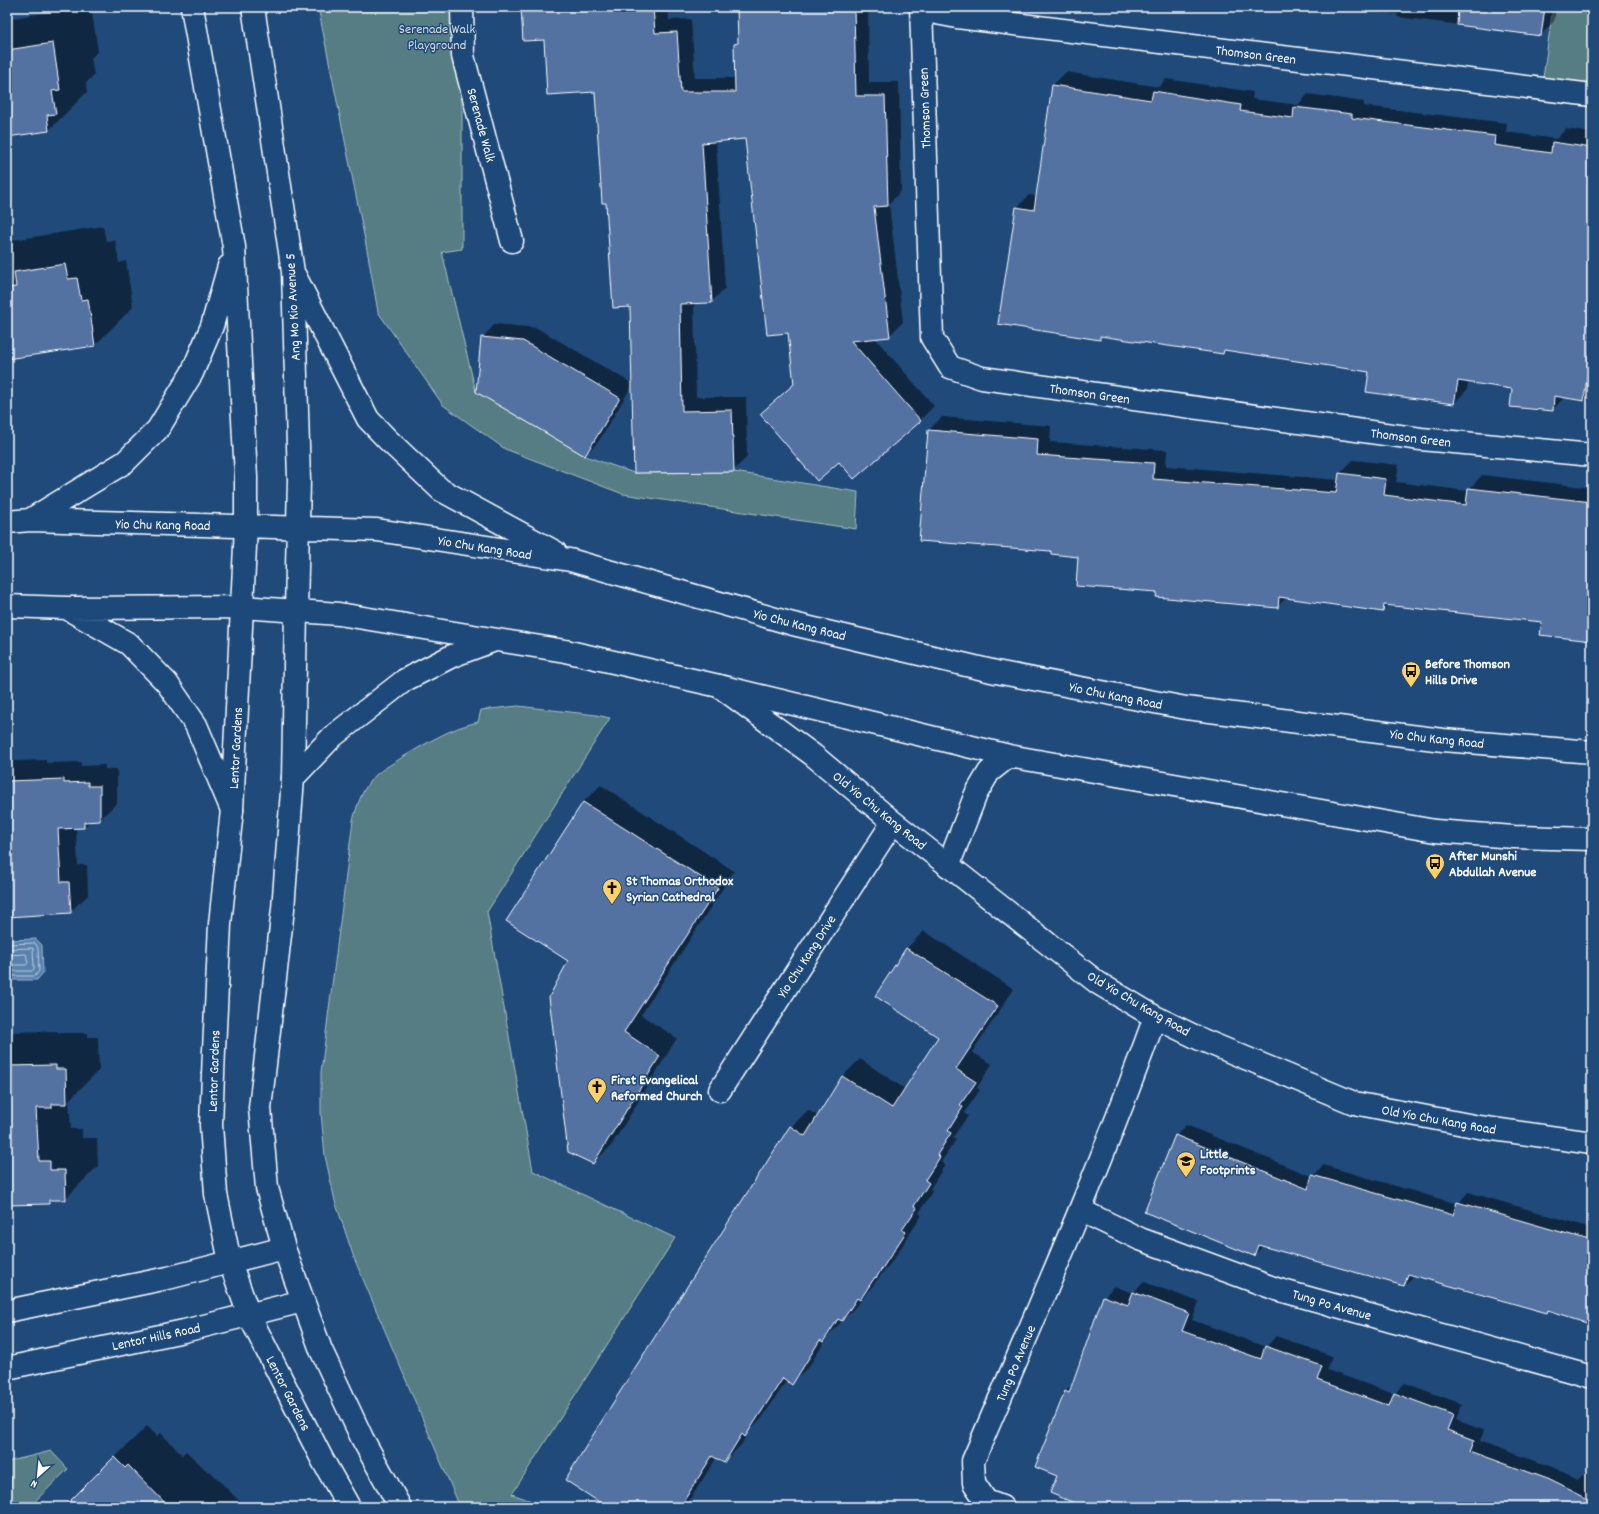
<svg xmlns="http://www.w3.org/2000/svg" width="1599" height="1514" viewBox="0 0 1599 1514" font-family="Dekko,sans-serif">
<rect width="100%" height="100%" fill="#1f4a7a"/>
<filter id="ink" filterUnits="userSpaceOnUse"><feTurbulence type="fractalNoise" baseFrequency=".025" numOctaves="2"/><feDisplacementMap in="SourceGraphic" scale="8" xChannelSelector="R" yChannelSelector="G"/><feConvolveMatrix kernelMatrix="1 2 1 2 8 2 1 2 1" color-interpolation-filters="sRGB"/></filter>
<g filter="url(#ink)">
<!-- green -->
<path fill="#567d84" stroke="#aabec2" d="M 318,7 L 462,7 L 462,249 L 442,252 L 476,392 L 585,456 L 634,473 L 734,472 L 858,492 L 856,529 L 623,494 L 505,449 L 443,405 L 378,312 L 368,255 Z
M 1553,7 L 1592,7 L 1592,83 L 1543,78 Z
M 518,706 L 596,715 L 610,718 L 487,912 L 533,1171 L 675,1238 L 512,1494 L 548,1507 L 460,1507 L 354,1258 L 335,1201 L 325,1156 L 321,1113 L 321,1072 L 353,820 C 357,806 361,793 370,781 C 378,771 392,764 403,757 C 427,743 450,728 478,722 L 481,710 Z
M 51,1451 L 68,1469 L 29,1507 L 15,1507 L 8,1500 L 7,1496 L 7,1462 Z"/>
<!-- water -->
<path fill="#5982ad" stroke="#9bb4ce" d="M 36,939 L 42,945 L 43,973 L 37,980 L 7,980 L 7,940 Z"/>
<!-- shadow -->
<path fill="#0007" d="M 82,7 L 91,7 L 98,51 L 91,58 L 94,75 L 86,83 L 87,92 L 49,130 L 7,136 L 7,19 Z
M 522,7 L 668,7 L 669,20 L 691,19 L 695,78 L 736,78 L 735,44 L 739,40 L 738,7 L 868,7 L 869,82 L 899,82 L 901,191 L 889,204 L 903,322 L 889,336 L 874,337 L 934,406 L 920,420 L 854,477 L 839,461 L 761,414 L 795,383 L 789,332 L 746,138 L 716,140 L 725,288 L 711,302 L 694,303 L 696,397 L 746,397 L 747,457 L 733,471 L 635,472 L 631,306 L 607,202 L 596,91 L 544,39 Z
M 1326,7 L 1556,7 L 1554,21 L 1541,35 L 1397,17 L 1398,14 Z
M 1066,72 L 1159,87 L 1166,79 L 1253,92 L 1252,99 L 1298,105 L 1308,94 L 1364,102 L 1364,106 L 1507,123 L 1506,132 L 1556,139 L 1566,129 L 1592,133 L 1592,401 L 1565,397 L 1552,410 L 1514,389 L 1468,382 L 1467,390 L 1454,403 L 1370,371 L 1227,349 L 1223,353 L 1103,335 L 1099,339 L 1017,208 L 1029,195 L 1037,196 L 1053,85 Z
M 103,226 L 106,241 L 115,240 L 119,263 L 126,261 L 133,307 L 95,345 L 7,358 L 7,241 Z
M 495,324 L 537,328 L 633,384 L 598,442 L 585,455 L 482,338 Z
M 942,417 L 1051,426 L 1050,442 L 1167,450 L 1166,466 L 1339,480 L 1340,473 L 1353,460 L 1399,465 L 1396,482 L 1468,491 L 1482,475 L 1592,488 L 1592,640 L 1543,621 L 1389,605 L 1383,611 L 1287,597 L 1277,607 L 1158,591 L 1079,556 L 1052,550 L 929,430 Z
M 46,760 L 46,763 L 81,762 L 81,766 L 105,765 L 105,769 L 117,769 L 117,803 L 99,820 L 91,821 L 84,827 L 76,828 L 78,865 L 87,865 L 88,895 L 70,912 L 7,916 L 7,767 L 13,761 Z
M 601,785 L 734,871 L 641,1015 L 677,1038 L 611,1146 L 593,1163 L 569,960 L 507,920 L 583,802 Z
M 924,931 L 1014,989 L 972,1052 L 992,1064 L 977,1088 L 980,1090 L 964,1113 L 968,1116 L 953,1137 L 956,1140 L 941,1162 L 945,1165 L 930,1189 L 933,1190 L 919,1213 L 922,1215 L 893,1260 L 859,1303 L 829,1335 L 809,1366 L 792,1383 L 787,1380 L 762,1418 L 749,1431 L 741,1445 L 724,1462 L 717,1457 L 685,1507 L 609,1507 L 791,1127 L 808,1110 L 818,1116 L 843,1076 L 860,1059 L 905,1089 L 939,1037 L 876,996 L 907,948 Z
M 57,1031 L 57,1033 L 88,1033 L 88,1037 L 98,1037 L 99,1070 L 69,1100 L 71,1129 L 82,1129 L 82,1138 L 97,1138 L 98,1166 L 65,1199 L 53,1199 L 49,1203 L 7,1204 L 7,1032 Z
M 1186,1125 L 1313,1177 L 1323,1165 L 1458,1204 L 1468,1192 L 1592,1228 L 1592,1322 L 1549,1309 L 1547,1312 L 1415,1275 L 1404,1285 L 1263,1246 L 1254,1255 L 1176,1136 Z
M 1144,1282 L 1199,1302 L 1192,1320 L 1266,1347 L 1276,1336 L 1332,1356 L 1327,1370 L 1394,1394 L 1405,1383 L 1462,1404 L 1456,1420 L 1483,1430 L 1480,1441 L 1563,1471 L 1579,1479 L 1590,1467 L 1592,1468 L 1592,1507 L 1087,1507 L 1059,1475 L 1065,1391 L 1073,1384 L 1104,1297 L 1114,1286 L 1133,1293 Z
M 147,1426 L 157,1436 L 161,1433 L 182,1455 L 186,1451 L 208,1472 L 210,1471 L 245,1507 L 64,1507 Z"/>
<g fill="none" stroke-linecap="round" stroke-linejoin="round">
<!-- shore -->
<path stroke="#bdcdde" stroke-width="1" d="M 7,944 L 35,943 L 38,948 L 39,971 L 35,976 L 7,976
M 7,949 L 33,948 L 34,969 L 32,971 L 7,971
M 7,955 L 26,954 L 28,963 L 26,965 L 7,965"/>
</g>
<!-- building -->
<path fill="#5372a2" stroke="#fff" d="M 521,7 L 653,7 L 655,33 L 677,32 L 681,92 L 735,92 L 734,44 L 738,43 L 737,7 L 854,7 L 856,96 L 885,96 L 888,206 L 874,207 L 890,337 L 851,341 L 921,421 L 854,479 L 839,462 L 817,481 L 760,414 L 794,384 L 788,333 L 767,335 L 745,139 L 702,143 L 712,303 L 680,304 L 682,411 L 732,410 L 734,472 L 634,473 L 630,307 L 613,308 L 606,203 L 602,203 L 595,92 L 547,95 L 544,40 L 523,41 Z
M 1458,7 L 1545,7 L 1541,36 L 1457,25 Z
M 53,43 L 60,90 L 52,91 L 56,114 L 47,115 L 49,131 L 7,137 L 7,50 Z
M 1052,85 L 1151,100 L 1153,91 L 1241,105 L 1240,111 L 1293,118 L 1294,107 L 1352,114 L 1352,118 L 1495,136 L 1494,145 L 1551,153 L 1552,142 L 1592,148 L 1592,337 L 1584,401 L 1554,396 L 1553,411 L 1510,407 L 1512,389 L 1458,381 L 1454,404 L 1366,392 L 1369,372 L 1224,350 L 1223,354 L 1100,336 L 1100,340 L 998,324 L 1016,207 L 1034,210 Z
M 65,264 L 68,279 L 77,278 L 81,300 L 88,299 L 95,346 L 7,359 L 7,288 L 16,287 L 14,272 Z
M 481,337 L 523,341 L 620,398 L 585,456 L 476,392 Z
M 928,430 L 1038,439 L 1037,455 L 1154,463 L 1153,479 L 1336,493 L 1339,473 L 1386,479 L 1384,495 L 1466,505 L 1468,488 L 1592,502 L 1592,641 L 1540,635 L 1542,622 L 1384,605 L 1383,612 L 1279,597 L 1278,608 L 1156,597 L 1157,592 L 1076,586 L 1078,557 L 1051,554 L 1051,551 L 919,541 Z
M 64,779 L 64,783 L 88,782 L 88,786 L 100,786 L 100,821 L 84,822 L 84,828 L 58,829 L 61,882 L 69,882 L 71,913 L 7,917 L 7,781 Z
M 583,802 L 718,888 L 624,1032 L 660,1056 L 593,1164 L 568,1152 L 549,997 L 568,961 L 506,921 Z
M 906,948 L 998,1006 L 956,1069 L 976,1082 L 960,1105 L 963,1107 L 948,1131 L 951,1133 L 937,1155 L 940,1157 L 925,1180 L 929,1183 L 914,1206 L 917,1208 L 902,1230 L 906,1232 L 876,1278 L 875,1277 L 860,1300 L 857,1298 L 842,1321 L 838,1319 L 823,1342 L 820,1340 L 792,1385 L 783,1378 L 745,1437 L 742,1434 L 724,1463 L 712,1456 L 680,1507 L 607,1507 L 565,1480 L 631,1374 L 790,1126 L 805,1136 L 842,1076 L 892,1108 L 938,1037 L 875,996 Z
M 56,1065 L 56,1069 L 66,1069 L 67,1104 L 52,1104 L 52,1108 L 36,1108 L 39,1161 L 50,1161 L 50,1170 L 65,1170 L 66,1200 L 49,1200 L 49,1204 L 7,1205 L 7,1066 Z
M 1175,1135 L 1308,1189 L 1312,1175 L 1453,1215 L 1457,1202 L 1592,1241 L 1592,1324 L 1548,1310 L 1547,1313 L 1408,1274 L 1404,1286 L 1258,1245 L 1254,1256 L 1144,1212 Z
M 1133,1292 L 1189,1313 L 1182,1331 L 1261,1359 L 1265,1346 L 1322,1366 L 1317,1380 L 1389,1406 L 1394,1393 L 1453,1415 L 1447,1430 L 1474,1440 L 1470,1451 L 1552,1481 L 1592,1501 L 1592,1507 L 1084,1507 L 1050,1493 L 1057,1476 L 1035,1467 L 1065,1391 L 1069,1393 L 1103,1296 L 1128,1305 Z
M 114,1457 L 125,1468 L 128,1465 L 169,1507 L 64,1507 Z"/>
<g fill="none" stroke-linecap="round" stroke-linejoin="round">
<!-- street casing -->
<g stroke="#fff" stroke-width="25">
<path id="street" d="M 462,7 L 463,56 L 512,241
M 921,7 L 932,338 L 950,367 L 982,378 L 1421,439 L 1592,455
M 921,10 L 957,17 L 1592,95
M 242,607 L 232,810 L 220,924 L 214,1050 L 211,1125 L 216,1194 L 230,1262 L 249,1315 L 322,1459 L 349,1507
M 296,611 L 293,778 L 283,909 L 260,1108 L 267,1188 L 284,1248 L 321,1350 L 362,1438 L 400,1507
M 719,686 L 813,755 L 893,822 L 1098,983 L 1155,1017 L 1200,1039 L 1354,1103 L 1479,1127 L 1592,1143
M 720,1090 L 893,822
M 1080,1210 L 1140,1239 L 1276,1289 L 1592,1377
M 7,1311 L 168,1278 L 284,1248
M 7,1368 L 184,1331 L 303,1301
M 1002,1507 L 986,1501 L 974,1483 L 973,1461 C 1036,1314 1101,1167 1155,1017"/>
</g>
<!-- primary casing -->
<g stroke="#fff" stroke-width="25">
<path id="primary" d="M 192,7 L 234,247 L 246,477 L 246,526 L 242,607
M 253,7 L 293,272 L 299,480 L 296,611
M 295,276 L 368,419 L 387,439 L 441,490 L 555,552
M 30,520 L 125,462 L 158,429 L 192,373 L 212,326 L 229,266
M 7,522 L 30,520 L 377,530 L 570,560 L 793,624 L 996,672 L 1186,708 L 1443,740 L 1592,752
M 7,606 L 67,608 L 242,607 L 339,614 L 565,651 L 719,686 L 1009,756 L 1435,831 L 1514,837 L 1592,839
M 68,609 L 129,644 L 167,683 L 196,725 L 232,810
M 293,778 L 332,737 L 405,680 L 452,656 L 495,640
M 948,866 L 976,794 L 989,772 L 1009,756"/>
</g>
<!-- street -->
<use href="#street" stroke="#1f4a7a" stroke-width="22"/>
<!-- primary -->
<use href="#primary" stroke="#1f4a7a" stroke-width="22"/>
</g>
</g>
<!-- icons -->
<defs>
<g id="bus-pin" transform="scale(1)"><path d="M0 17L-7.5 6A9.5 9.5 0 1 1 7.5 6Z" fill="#ffd166" stroke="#1f4a7a"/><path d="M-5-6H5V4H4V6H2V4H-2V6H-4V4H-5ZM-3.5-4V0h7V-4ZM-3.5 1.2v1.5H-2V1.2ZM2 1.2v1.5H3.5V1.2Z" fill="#111"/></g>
<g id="church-pin" transform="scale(1)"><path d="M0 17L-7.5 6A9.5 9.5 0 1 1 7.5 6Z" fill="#ffd166" stroke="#1f4a7a"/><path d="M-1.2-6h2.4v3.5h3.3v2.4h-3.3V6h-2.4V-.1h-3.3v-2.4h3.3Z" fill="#111"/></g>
<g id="school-pin" transform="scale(1)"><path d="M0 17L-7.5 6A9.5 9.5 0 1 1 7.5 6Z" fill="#ffd166" stroke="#1f4a7a"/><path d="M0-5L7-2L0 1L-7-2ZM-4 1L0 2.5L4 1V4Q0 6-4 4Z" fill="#111"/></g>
</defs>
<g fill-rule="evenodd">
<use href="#bus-pin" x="1411" y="671"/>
<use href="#bus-pin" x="1435" y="863"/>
<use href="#church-pin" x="612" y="888"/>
<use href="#church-pin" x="597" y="1087"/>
<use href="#school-pin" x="1186" y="1161"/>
</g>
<g text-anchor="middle" stroke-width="3" stroke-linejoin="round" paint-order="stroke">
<!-- park labels -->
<g font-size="14" fill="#d5dee0" stroke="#1f4a7a">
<text x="437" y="33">Serenade Walk<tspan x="437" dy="16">Playground</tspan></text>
</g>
<!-- street labels -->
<g font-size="14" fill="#fff" stroke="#1f4a7a">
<text transform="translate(1256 54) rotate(7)" y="5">Thomson Green</text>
<text transform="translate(924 108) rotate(-92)" y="5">Thomson Green</text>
<text transform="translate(482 125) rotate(75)" y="5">Serenade Walk</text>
<text transform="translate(292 307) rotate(-93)" y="5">Ang Mo Kio Avenue 5</text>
<text transform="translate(1090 393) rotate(8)" y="5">Thomson Green</text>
<text transform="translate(1411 437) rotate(7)" y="5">Thomson Green</text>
<text transform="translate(163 524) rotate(1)" y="5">Yio Chu Kang Road</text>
<text transform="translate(485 547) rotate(9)" y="5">Yio Chu Kang Road</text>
<text transform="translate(800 624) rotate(14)" y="5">Yio Chu Kang Road</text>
<text transform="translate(1116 695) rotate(11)" y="5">Yio Chu Kang Road</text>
<text transform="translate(1437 738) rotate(6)" y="5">Yio Chu Kang Road</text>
<text transform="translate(235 748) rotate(-87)" y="5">Lentor Gardens</text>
<text transform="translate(880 810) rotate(39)" y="5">Old Yio Chu Kang Road</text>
<text transform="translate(806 956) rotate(-57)" y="5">Yio Chu Kang Drive</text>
<text transform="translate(1139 1003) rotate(30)" y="5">Old Yio Chu Kang Road</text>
<text transform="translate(213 1071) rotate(-88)" y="5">Lentor Gardens</text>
<text transform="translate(1439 1119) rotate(10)" y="5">Old Yio Chu Kang Road</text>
<text transform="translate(1332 1304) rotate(16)" y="5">Tung Po Avenue</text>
<text transform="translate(156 1336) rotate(-12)" y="5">Lentor Hills Road</text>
<text transform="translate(1015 1363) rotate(-67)" y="5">Tung Po Avenue</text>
<text transform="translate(289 1393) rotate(63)" y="5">Lentor Gardens</text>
</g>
<!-- poi labels -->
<g font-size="14" font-weight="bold" fill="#fff" stroke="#1f4a7a" text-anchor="start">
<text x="1425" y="668">Before Thomson<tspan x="1425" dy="16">Hills Drive</tspan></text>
<text x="1449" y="860">After Munshi<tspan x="1449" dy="16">Abdullah Avenue</tspan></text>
<text x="626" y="885">St Thomas Orthodox<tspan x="626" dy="16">Syrian Cathedral</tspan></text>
<text x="611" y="1084">First Evangelical<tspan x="611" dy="16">Reformed Church</tspan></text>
<text x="1200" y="1158">Little<tspan x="1200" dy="16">Footprints</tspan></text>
</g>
</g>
<!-- margin -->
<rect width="1599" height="1514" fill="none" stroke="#1f4a7a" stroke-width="24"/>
<rect x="12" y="12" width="1575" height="1490" fill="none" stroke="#fff" stroke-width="1.5" filter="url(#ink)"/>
<!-- north arrow -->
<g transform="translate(38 1476) rotate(207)" stroke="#1f4a7a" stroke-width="3" paint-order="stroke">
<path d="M0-3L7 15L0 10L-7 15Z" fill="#ffffff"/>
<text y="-6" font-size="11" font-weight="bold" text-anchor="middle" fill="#ffffff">N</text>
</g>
</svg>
